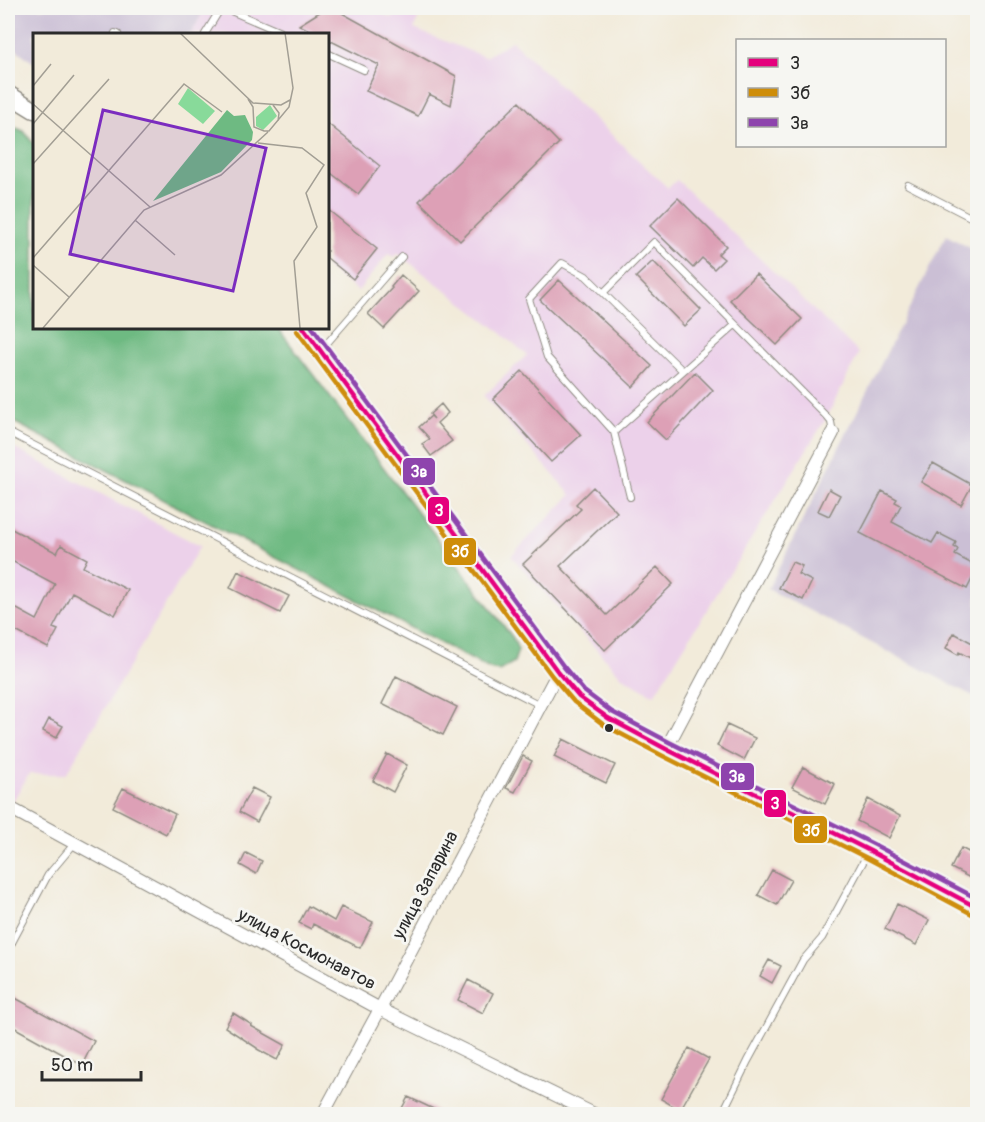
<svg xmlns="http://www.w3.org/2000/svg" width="985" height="1122" viewBox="0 0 985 1122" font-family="Pangolin,sans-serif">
<rect width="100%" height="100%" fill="#f6f6f2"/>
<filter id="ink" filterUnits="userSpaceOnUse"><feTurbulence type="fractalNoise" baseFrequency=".0167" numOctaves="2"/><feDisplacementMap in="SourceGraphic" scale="12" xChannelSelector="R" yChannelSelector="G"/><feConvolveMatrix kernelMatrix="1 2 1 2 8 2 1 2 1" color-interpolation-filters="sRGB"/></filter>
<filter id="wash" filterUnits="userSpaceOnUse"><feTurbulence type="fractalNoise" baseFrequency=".008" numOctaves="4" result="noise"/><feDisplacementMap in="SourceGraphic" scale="24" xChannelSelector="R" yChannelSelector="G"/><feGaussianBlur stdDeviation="1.35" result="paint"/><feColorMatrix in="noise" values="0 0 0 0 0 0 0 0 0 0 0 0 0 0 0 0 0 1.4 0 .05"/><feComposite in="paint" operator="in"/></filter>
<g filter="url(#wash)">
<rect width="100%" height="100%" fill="#f2ebda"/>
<!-- built -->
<path fill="#ecd1ea" d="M 205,8 L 370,8 L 392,18 L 396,8 L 418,19 L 414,29 L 485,57 L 512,41 L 668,188 L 677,180 L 859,353 L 827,417 L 654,695 L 621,676 L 511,556 L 571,495 L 484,396 L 527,355 L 494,327 L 397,253 L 394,257 L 388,254 L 358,291 L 327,268 L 327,34 L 191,34 Z
M 8,445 L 200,546 L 66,774 L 29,774 L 11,804 L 8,801 Z"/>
<!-- industrial -->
<path fill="#cbbfd5" d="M 8,8 L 205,8 L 191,34 L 34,34 L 34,63 L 8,43 Z
M 946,235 L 977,252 L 977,698 L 768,589 Z"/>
<!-- forest -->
<path fill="#6eba82" stroke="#4c7256" stroke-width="1.5" d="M 8,126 C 13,129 16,127 21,130 C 27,132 30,140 34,144 L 34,327 L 277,327 L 513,638 L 518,650 L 514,662 L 499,671 L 490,669 L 8,419 Z"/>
<g id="blocks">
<!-- building -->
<path fill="#dda0b6" d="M 326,8 L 333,8 L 456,76 L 451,105 L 429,94 L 418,116 L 366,91 L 379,65 L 327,39 L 327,34 L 318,34 L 299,25 Z
M 519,102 L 559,143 L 460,241 L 419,201 Z
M 327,123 L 380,166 L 358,194 L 327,170 Z
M 678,198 L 726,246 L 718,254 L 724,259 L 714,269 L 702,258 L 693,268 L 650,226 Z
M 327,209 L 377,249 L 353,279 L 327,258 Z
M 653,261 L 701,310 L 684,326 L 636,277 Z
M 756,274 L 802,319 L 777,345 L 730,300 Z
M 401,275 L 419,291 L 384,329 L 368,314 L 392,288 L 391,287 Z
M 559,280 L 652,366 L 633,387 L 540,300 Z
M 522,371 L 581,435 L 551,462 L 493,399 Z
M 695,372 L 713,390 L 666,440 L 647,422 Z
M 441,404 L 448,413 L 437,423 L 452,441 L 431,456 L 422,444 L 430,439 L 419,427 L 431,416 L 434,419 L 430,414 Z
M 933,463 L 972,485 L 961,505 L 921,482 Z
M 593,487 L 617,512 L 560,566 L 607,615 L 657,567 L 673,584 L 605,650 L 523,564 L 581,509 L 576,504 Z
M 829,489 L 840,495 L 829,516 L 818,511 Z
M 882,491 L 897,499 L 895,502 L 901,505 L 892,522 L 932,543 L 938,533 L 956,542 L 954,547 L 958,549 L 955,555 L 978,567 L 967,589 L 860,533 Z
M 8,527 L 57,553 L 61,545 L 87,559 L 83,567 L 128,590 L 115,615 L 72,592 L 53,628 L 58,630 L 48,648 L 8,627 L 8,604 L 37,620 L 55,584 L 8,559 Z
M 792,562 L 802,566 L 798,574 L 812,581 L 803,600 L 779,588 Z
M 238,571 L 289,596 L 280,613 L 230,588 Z
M 954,633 L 978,646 L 978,662 L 959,652 L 958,655 L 946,648 Z
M 396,676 L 457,707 L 443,735 L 382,704 Z
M 49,719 L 63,726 L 56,738 L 43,731 Z
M 727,725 L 755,738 L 744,760 L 717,746 Z
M 563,739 L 615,765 L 606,783 L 554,757 Z
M 387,754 L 407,765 L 393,792 L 373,781 Z
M 523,756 L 532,761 L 515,792 L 506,788 Z
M 803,767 L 835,784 L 825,804 L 792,787 Z
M 123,788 L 175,814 L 166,834 L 113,807 Z
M 252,788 L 270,797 L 257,822 L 239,812 Z
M 868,799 L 900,816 L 889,838 L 857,821 Z
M 961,848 L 978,857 L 978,882 L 951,868 Z
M 246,853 L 262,861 L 256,874 L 240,865 Z
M 772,870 L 791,880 L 777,905 L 758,895 Z
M 897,904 L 929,920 L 916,945 L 885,929 Z
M 308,906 L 334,921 L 341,907 L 373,922 L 360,948 L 313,924 L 311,929 L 299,923 Z
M 769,960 L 781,966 L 772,983 L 760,976 Z
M 468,980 L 493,993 L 483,1013 L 458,1000 Z
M 8,994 L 94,1041 L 82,1065 L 8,1024 Z
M 233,1013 L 252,1025 L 251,1026 L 285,1045 L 277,1060 L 257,1049 L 257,1048 L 225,1027 Z
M 689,1048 L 709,1059 L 680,1110 L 661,1099 Z
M 408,1097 L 444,1114 L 399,1114 Z"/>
</g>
</g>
<g filter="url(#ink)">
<use href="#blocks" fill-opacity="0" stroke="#8e8b82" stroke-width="1.5"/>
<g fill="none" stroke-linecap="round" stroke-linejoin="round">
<!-- lane casing -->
<g stroke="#8e8b82" stroke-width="8">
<path id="lane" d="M 224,8 L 285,34
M 115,33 L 118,34
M 205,34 L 221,8
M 327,53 L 364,70
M 908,185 L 978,221
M 604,292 L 654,242 L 827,417 L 831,422 L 833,433
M 322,349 L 402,257
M 683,371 L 586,276 L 562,263 L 529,299 L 547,357 L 614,432 L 735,325
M 8,432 L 540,705
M 614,432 L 630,497
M 8,950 L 48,875 L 74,844
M 722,1114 L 748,1061 L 803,960 L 822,938 L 869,851"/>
</g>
<!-- street casing -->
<g stroke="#8e8b82" stroke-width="14">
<path id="street" d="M 666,749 L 833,433
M 8,807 L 380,1009 L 594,1114
M 323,1114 L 380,1009 L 558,672"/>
</g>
<!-- secondary casing -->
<g stroke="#8e8b82" stroke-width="19">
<path id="secondary" d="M 8,94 L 34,110
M 303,327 L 558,672 L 579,697 L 608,718 L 666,749 L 870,851 L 978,908"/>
</g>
<!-- lane -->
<use href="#lane" stroke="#fff" stroke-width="6"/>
<!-- street -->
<use href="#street" stroke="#fff" stroke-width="12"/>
<!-- secondary -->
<use href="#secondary" stroke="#fff" stroke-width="16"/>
<!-- bus-1 casing -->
<g stroke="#f6f6f2" stroke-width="9">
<path id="bus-1" d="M 303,327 L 558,672 L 579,697 L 608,718 L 666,749 L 870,851 L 978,908"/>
</g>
<!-- bus-2 casing -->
<g stroke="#f6f6f2" stroke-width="9">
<path id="bus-2" d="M 297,331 L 552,676 L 574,702 L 604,725 L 663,756 L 867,858 L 974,915"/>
</g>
<!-- bus-3 casing -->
<g stroke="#f6f6f2" stroke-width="9">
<path id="bus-3" d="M 312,327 L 564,667 L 584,691 L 612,712 L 669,742 L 873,844 L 978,899"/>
</g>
<!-- bus-1 -->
<use href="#bus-1" stroke="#e5007d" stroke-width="4.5"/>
<!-- bus-2 -->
<use href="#bus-2" stroke="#ce8d09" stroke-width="4.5"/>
<!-- bus-3 -->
<use href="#bus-3" stroke="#8e44ad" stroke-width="4.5"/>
</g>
</g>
<!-- markers -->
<circle fill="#2b2b2b" stroke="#f6f6f2" stroke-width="2" cx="609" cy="728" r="5"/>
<g text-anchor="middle" stroke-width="6" stroke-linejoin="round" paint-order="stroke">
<!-- street labels -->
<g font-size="18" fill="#2b2b2b" stroke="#f6f6f2">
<text transform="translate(425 885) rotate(-62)" y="6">улица Запарина</text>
<text transform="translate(307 949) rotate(28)" y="6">улица Космонавтов</text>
</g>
</g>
<!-- overview -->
<g transform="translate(33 33)">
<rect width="296" height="296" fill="#f2ebda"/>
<path d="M 155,55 L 182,78 L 170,91 L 145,71 ZM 237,72 L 244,83 L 230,97 L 223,93 L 223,84 Z" fill="#88da9a"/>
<path d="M 194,77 L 201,83 L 212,82 L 220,99 L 219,107 L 188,139 L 120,168 Z" fill="#6eba82"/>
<path fill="none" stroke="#a29e94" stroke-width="1.5" d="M 147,0 L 220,70 L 248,72 L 257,67M 0,53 L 18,31M 215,66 L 220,74 L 221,94 L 231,98 L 236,98 L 256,74 L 260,55 L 252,0M 0,71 L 117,174M 240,72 L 246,80 L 245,88M 0,91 L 41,42M 225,110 L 269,115 L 291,132 L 273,160 L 284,194 L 261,228 L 267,295M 0,131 L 76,46M 102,187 L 142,222M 0,225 L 151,51 L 189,79M 0,232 L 36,264M 10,295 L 111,177 L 188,142 L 235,99"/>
<path fill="#7b2cbf" fill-opacity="0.15" stroke="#7b2cbf" stroke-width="3" d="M 70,77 L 233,115 L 200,258 L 37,221 Z"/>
<rect width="296" height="296" fill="none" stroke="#2b2b2b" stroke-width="3"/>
</g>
<g stroke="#f6f6f2" stroke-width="2">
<rect x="402" y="457" width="34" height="29" rx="6" fill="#8e44ad"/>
<rect x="427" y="496" width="23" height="29" rx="6" fill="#e5007d"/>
<rect x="443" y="537" width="34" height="29" rx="6" fill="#ce8d09"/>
<rect x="720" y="762" width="35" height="29" rx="6" fill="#8e44ad"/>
<rect x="763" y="789" width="24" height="29" rx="6" fill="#e5007d"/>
<rect x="793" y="815" width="35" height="29" rx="6" fill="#ce8d09"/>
</g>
<g font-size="16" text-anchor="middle" font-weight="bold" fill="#fff">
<text x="419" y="477">3в</text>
<text x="439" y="516">3</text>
<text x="460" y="557">3б</text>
<text x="737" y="782">3в</text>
<text x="775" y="809">3</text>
<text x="811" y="836">3б</text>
</g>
<!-- margin -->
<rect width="985" height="1122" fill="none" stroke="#f6f6f2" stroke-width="30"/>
<!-- legend -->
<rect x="736" y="39" width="210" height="108" fill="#f6f6f2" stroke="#a5a5a2" stroke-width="1.5"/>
<rect x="748" y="58" width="30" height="9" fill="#e5007d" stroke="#a5a5a2" stroke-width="1.5"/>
<text x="790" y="69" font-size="18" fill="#2b2b2b">3</text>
<rect x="748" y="88" width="30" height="9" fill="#ce8d09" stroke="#a5a5a2" stroke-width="1.5"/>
<text x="790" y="99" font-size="18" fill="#2b2b2b">3б</text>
<rect x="748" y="118" width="30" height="9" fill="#8e44ad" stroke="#a5a5a2" stroke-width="1.5"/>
<text x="790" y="129" font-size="18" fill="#2b2b2b">3в</text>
<!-- scale -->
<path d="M42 1071v9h99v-9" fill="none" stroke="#2b2b2b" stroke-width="3"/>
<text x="51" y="1071" font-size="18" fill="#2b2b2b" stroke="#f6f6f2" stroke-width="4.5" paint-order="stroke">50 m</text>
</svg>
